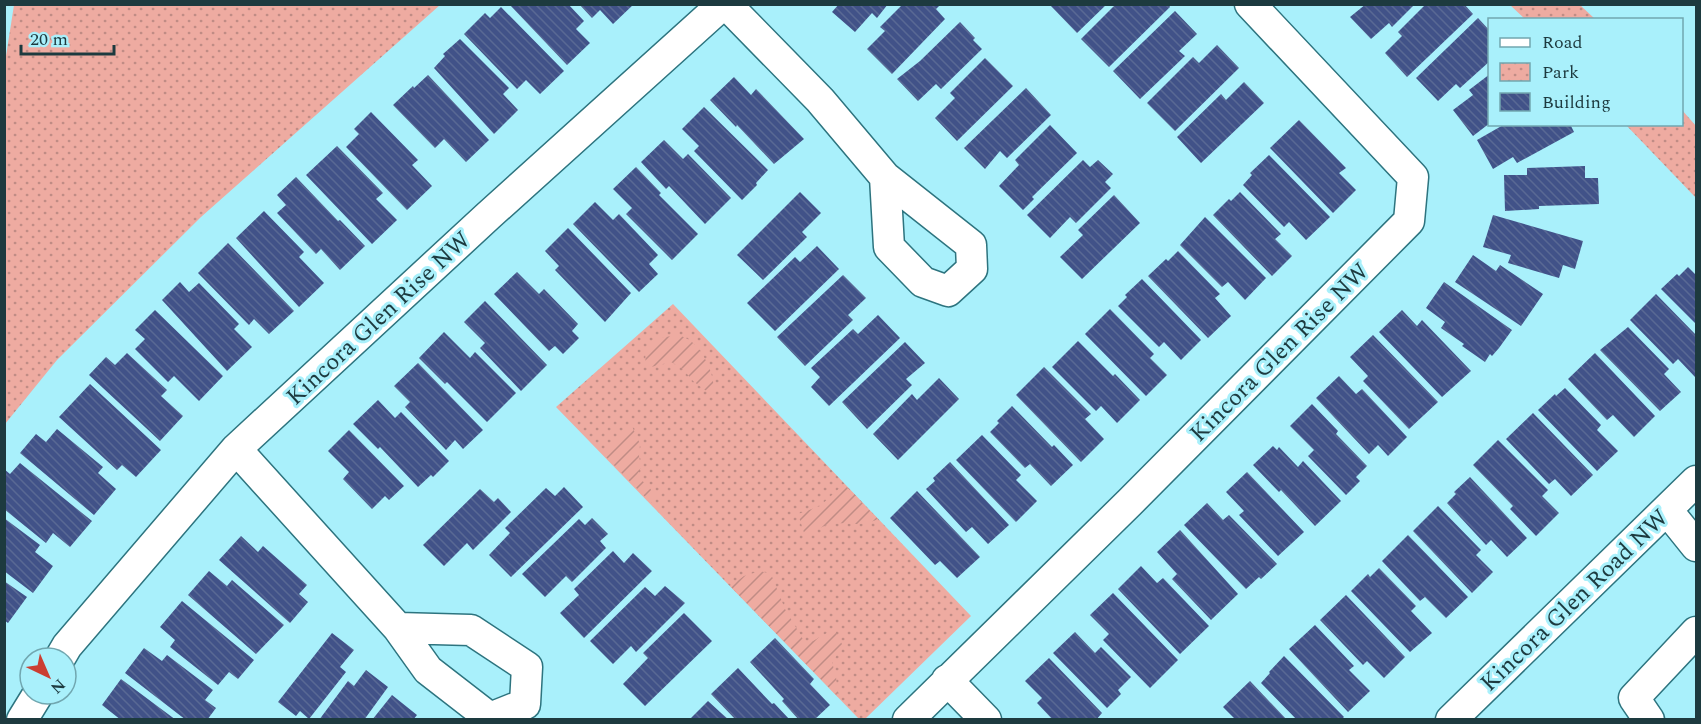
<svg xmlns="http://www.w3.org/2000/svg" width="1701" height="724" viewBox="0 0 1701 724" font-family="Spectral,serif">
<defs>
<pattern id="park-dots" width="8" height="8" patternUnits="userSpaceOnUse" patternTransform="scale(1.5)"><rect width="8" height="8" fill="#eeaba1"/><path d="M2 2h.1M6 6h.1" fill="none" stroke="#c08c85" stroke-width="1.8" stroke-linecap="round"/></pattern>
<pattern id="garden-furrows" width="10" height="10" patternUnits="userSpaceOnUse" patternTransform="scale(1.5)"><rect width="10" height="10" fill="#eeaba1"/><path d="M-1 1l2-2M0 10L10 0M9 11l2-2" fill="none" stroke="#c08c85"/></pattern>
<pattern id="building-back-hatch" width="6" height="6" patternUnits="userSpaceOnUse" patternTransform="scale(1.5)"><rect width="6" height="6" fill="#415288"/><path d="M-1 5l2 2M0 0l6 6M5-1l2 2" fill="none" stroke="#596994"/></pattern>
</defs>
<rect width="100%" height="100%" fill="#a9f0fb"/>
<!-- park -->
<path fill="url(#park-dots)" d="M 14,5 L 14,4 L 440,5 L 201,217 L 57,360 L 5,424 L 4,57 L 6,56 Z
M 1510,5 L 1580,5 L 1595,19 L 1525,19 Z
M 1682,110 L 1696,126 L 1696,198 L 1626,125 L 1682,124 Z
M 673,304 L 971,616 L 865,719 L 859,719 L 556,407 Z"/>
<!-- garden -->
<path fill="url(#garden-furrows)" d="M 679,335 C 683,337 689,339 692,342 C 705,353 717,379 713,396 L 693,381 L 682,368 L 671,362 L 651,367 L 646,365 C 642,338 657,338 679,335 Z
M 631,424 L 640,444 L 639,456 L 641,467 L 637,475 C 644,485 659,490 651,503 L 603,454 Z
M 844,484 L 878,519 C 848,533 836,510 806,539 L 798,514 L 820,506 Z
M 760,571 L 771,574 L 785,609 L 804,641 L 813,641 L 834,629 L 843,646 L 832,662 L 836,677 L 838,697 L 730,586 L 744,576 Z"/>
<!-- building -->
<path fill="url(#building-back-hatch)" d="M 509,4 L 568,4 L 584,21 L 576,29 L 590,43 L 567,65 Z
M 579,4 L 634,4 L 613,24 L 600,10 L 592,18 Z
M 839,4 L 888,4 L 877,18 L 872,13 L 855,32 L 832,12 Z
M 903,4 L 941,4 L 936,9 L 945,19 L 892,74 L 867,49 L 885,31 L 880,27 Z
M 1049,4 L 1107,4 L 1077,33 Z
M 1116,4 L 1168,4 L 1170,7 L 1109,67 L 1081,39 Z
M 1366,4 L 1415,4 L 1392,27 L 1389,23 L 1371,39 L 1350,17 Z
M 1426,4 L 1464,4 L 1473,14 L 1407,77 L 1385,53 L 1402,36 L 1398,32 Z
M 501,7 L 564,71 L 540,94 L 526,80 L 517,89 L 464,34 L 485,13 L 490,18 Z
M 1175,11 L 1197,34 L 1179,51 L 1185,56 L 1140,99 L 1113,71 Z
M 1478,18 L 1490,31 L 1490,61 L 1460,88 L 1456,84 L 1438,101 L 1416,78 Z
M 960,22 L 975,38 L 973,40 L 982,49 L 941,89 L 936,84 L 918,101 L 897,79 L 920,61 Z
M 460,39 L 509,88 L 503,94 L 518,110 L 494,134 L 434,68 L 445,56 L 443,54 Z
M 1217,45 L 1239,68 L 1175,131 L 1147,103 L 1193,57 L 1199,63 Z
M 985,58 L 1013,86 L 957,141 L 935,118 L 955,98 L 950,93 Z
M 1490,74 L 1490,123 L 1473,136 L 1453,110 L 1473,95 L 1469,90 Z
M 428,75 L 489,140 L 466,162 L 444,139 L 435,148 L 393,105 L 413,86 L 414,88 Z
M 734,77 L 751,95 L 756,89 L 804,139 L 774,164 L 737,125 L 736,127 L 710,100 Z
M 1244,82 L 1264,103 L 1201,163 L 1177,137 L 1221,94 L 1226,100 Z
M 1026,88 L 1051,115 L 1007,158 L 1000,151 L 985,169 L 964,148 Z
M 704,107 L 768,170 L 756,183 L 757,185 L 742,200 L 694,151 L 699,146 L 682,129 Z
M 371,112 L 418,160 L 412,165 L 432,186 L 407,210 L 346,147 L 359,134 L 354,129 Z
M 1299,120 L 1346,168 L 1339,173 L 1356,190 L 1333,213 L 1270,148 Z
M 1505,124 L 1570,124 L 1574,132 L 1517,163 L 1513,157 L 1493,169 L 1477,140 Z
M 1050,125 L 1077,153 L 1032,197 L 1034,199 L 1023,210 L 999,186 L 1019,165 L 1015,160 Z
M 664,140 L 683,159 L 688,154 L 731,198 L 705,224 L 669,186 L 666,189 L 641,162 Z
M 337,146 L 383,193 L 376,199 L 397,220 L 372,244 L 306,175 Z
M 1269,155 L 1330,217 L 1306,240 L 1289,222 L 1284,227 L 1243,185 L 1252,175 L 1250,173 Z
M 1083,160 L 1090,167 L 1098,160 L 1113,174 L 1105,182 L 1111,188 L 1076,223 L 1070,217 L 1050,238 L 1027,215 Z
M 1585,166 L 1585,178 L 1598,178 L 1599,204 L 1539,206 L 1539,209 L 1505,211 L 1504,175 L 1527,175 L 1527,168 Z
M 636,167 L 661,193 L 659,195 L 698,234 L 672,260 L 626,214 L 632,208 L 613,189 Z
M 296,177 L 338,221 L 340,220 L 365,246 L 340,270 L 321,249 L 316,254 L 277,213 L 286,205 L 277,195 Z
M 800,192 L 821,213 L 802,232 L 807,237 L 763,280 L 737,255 Z
M 1240,192 L 1281,234 L 1275,239 L 1292,256 L 1272,276 L 1213,215 L 1229,199 L 1231,201 Z
M 1114,195 L 1140,223 L 1082,279 L 1060,257 L 1083,235 L 1078,230 Z
M 595,202 L 613,220 L 619,214 L 658,255 L 649,264 L 658,274 L 639,292 L 573,224 Z
M 264,211 L 304,252 L 299,257 L 324,283 L 299,307 L 236,238 Z
M 1493,215 L 1583,241 L 1575,269 L 1563,265 L 1559,278 L 1508,263 L 1511,255 L 1483,247 Z
M 1205,217 L 1266,278 L 1245,300 L 1228,282 L 1222,287 L 1180,245 Z
M 568,228 L 631,293 L 605,322 L 555,270 L 559,266 L 545,251 Z
M 228,243 L 294,311 L 269,334 L 254,319 L 249,325 L 198,273 Z
M 817,246 L 839,269 L 775,331 L 747,303 L 795,257 L 800,262 Z
M 1178,251 L 1220,294 L 1215,298 L 1231,316 L 1208,338 L 1148,276 L 1166,259 L 1168,261 Z
M 1473,255 L 1496,271 L 1500,265 L 1543,294 L 1521,326 L 1455,282 Z
M 1688,267 L 1696,275 L 1696,324 L 1661,289 L 1677,274 L 1679,276 Z
M 517,272 L 539,294 L 544,289 L 578,324 L 572,331 L 579,338 L 563,354 L 555,346 L 549,351 L 494,294 Z
M 843,275 L 866,298 L 848,315 L 853,320 L 805,366 L 777,337 Z
M 1142,279 L 1201,340 L 1181,360 L 1164,342 L 1159,347 L 1118,306 L 1127,297 L 1125,295 Z
M 180,282 L 189,292 L 199,283 L 239,324 L 234,329 L 252,347 L 227,371 L 162,300 Z
M 1444,282 L 1512,330 L 1499,348 L 1492,356 L 1490,354 L 1485,362 L 1462,346 L 1464,344 L 1441,328 L 1445,322 L 1426,308 Z
M 1656,294 L 1696,335 L 1695,377 L 1678,359 L 1673,364 L 1630,320 Z
M 485,301 L 547,365 L 521,391 L 480,348 L 485,343 L 464,322 Z
M 1110,309 L 1154,354 L 1150,358 L 1167,375 L 1146,396 L 1085,334 Z
M 155,310 L 223,376 L 199,401 L 174,376 L 168,382 L 135,349 L 145,339 L 135,330 Z
M 1402,310 L 1417,326 L 1422,320 L 1471,371 L 1442,397 L 1379,332 Z
M 878,315 L 900,338 L 829,406 L 811,387 L 820,377 L 811,368 L 853,329 L 858,334 Z
M 1628,327 L 1669,369 L 1664,374 L 1681,392 L 1660,411 L 1600,350 Z
M 444,332 L 470,358 L 475,352 L 516,393 L 487,422 L 447,382 L 445,384 L 419,358 Z
M 1373,335 L 1438,402 L 1409,429 L 1363,381 L 1368,376 L 1350,357 Z
M 1078,341 L 1113,376 L 1115,374 L 1140,400 L 1117,423 L 1101,406 L 1096,411 L 1052,367 Z
M 905,342 L 925,363 L 906,379 L 912,385 L 867,429 L 842,402 Z
M 127,353 L 167,390 L 161,396 L 183,416 L 160,441 L 89,375 L 106,357 L 115,365 Z
M 1595,353 L 1655,416 L 1634,437 L 1613,415 L 1607,420 L 1568,379 Z
M 418,363 L 483,430 L 463,449 L 455,440 L 446,450 L 405,407 L 410,402 L 394,386 Z
M 1044,367 L 1091,414 L 1085,419 L 1104,439 L 1081,462 L 1016,395 Z
M 1339,376 L 1356,394 L 1362,389 L 1407,437 L 1388,456 L 1378,445 L 1369,454 L 1316,398 Z
M 939,378 L 959,399 L 898,460 L 873,434 L 912,394 L 917,400 Z
M 90,384 L 161,450 L 136,477 L 122,465 L 117,470 L 59,417 Z
M 1565,388 L 1601,425 L 1597,430 L 1618,451 L 1597,471 L 1538,410 L 1555,394 L 1556,396 Z
M 378,400 L 395,418 L 401,412 L 449,461 L 433,477 L 431,475 L 418,487 L 380,447 L 378,449 L 353,424 Z
M 1312,404 L 1338,431 L 1336,434 L 1367,466 L 1356,477 L 1360,481 L 1346,495 L 1308,456 L 1314,450 L 1290,426 Z
M 1012,406 L 1052,447 L 1054,445 L 1073,465 L 1051,486 L 1030,464 L 1025,468 L 990,432 L 999,423 L 997,421 Z
M 1533,413 L 1593,475 L 1571,496 L 1555,479 L 1549,484 L 1506,439 Z
M 57,429 L 103,467 L 98,473 L 116,489 L 94,515 L 20,453 L 36,434 L 46,442 Z
M 349,430 L 404,486 L 389,500 L 385,496 L 372,509 L 343,479 L 349,472 L 328,451 Z
M 982,435 L 1021,475 L 1016,480 L 1037,501 L 1016,522 L 956,460 Z
M 1498,440 L 1548,490 L 1542,496 L 1559,513 L 1536,536 L 1510,509 L 1513,506 L 1473,465 Z
M 1273,446 L 1277,450 L 1279,447 L 1298,467 L 1303,461 L 1341,501 L 1315,526 L 1281,490 L 1279,492 L 1253,465 Z
M 950,462 L 1009,525 L 988,544 L 972,527 L 966,532 L 926,489 L 935,481 L 933,478 Z
M 20,463 L 92,521 L 70,547 L 53,533 L 46,543 L 4,509 L 4,469 L 10,474 Z
M 1247,472 L 1304,532 L 1278,556 L 1239,515 L 1244,511 L 1226,492 Z
M 1470,477 L 1527,538 L 1507,557 L 1491,540 L 1486,545 L 1447,503 L 1456,494 L 1454,492 Z
M 564,487 L 583,507 L 511,577 L 489,555 L 510,533 L 505,528 L 546,488 L 555,496 Z
M 480,489 L 494,502 L 498,498 L 511,512 L 473,550 L 467,543 L 444,566 L 423,545 Z
M 917,491 L 980,557 L 957,578 L 940,561 L 935,565 L 890,518 Z
M 1207,503 L 1223,520 L 1229,515 L 1277,564 L 1261,579 L 1259,577 L 1246,589 L 1184,525 Z
M 1438,506 L 1481,550 L 1476,555 L 1493,572 L 1472,593 L 1413,531 Z
M 4,518 L 40,545 L 35,552 L 53,566 L 33,593 L 4,571 Z
M 592,518 L 608,534 L 600,541 L 606,548 L 572,582 L 566,576 L 545,597 L 522,574 L 579,519 L 585,525 Z
M 1180,530 L 1238,594 L 1211,620 L 1172,579 L 1177,574 L 1157,552 Z
M 1408,535 L 1468,597 L 1446,618 L 1425,597 L 1420,601 L 1382,561 Z
M 241,536 L 258,552 L 263,546 L 307,585 L 299,594 L 308,602 L 290,623 L 219,560 Z
M 613,551 L 624,563 L 633,553 L 652,571 L 584,638 L 560,613 L 579,595 L 574,589 Z
M 1141,566 L 1157,583 L 1163,578 L 1209,626 L 1180,654 L 1118,589 Z
M 1379,568 L 1416,606 L 1411,611 L 1432,633 L 1410,652 L 1351,591 L 1368,574 L 1370,577 Z
M 209,571 L 227,586 L 232,580 L 284,625 L 256,654 L 188,595 Z
M 4,581 L 27,597 L 8,623 L 4,620 Z
M 665,586 L 685,603 L 636,652 L 631,646 L 613,664 L 590,641 L 645,587 L 655,596 Z
M 1113,593 L 1178,660 L 1150,688 L 1103,640 L 1109,634 L 1090,615 Z
M 1346,595 L 1405,657 L 1384,678 L 1367,661 L 1363,665 L 1320,620 Z
M 182,601 L 254,660 L 238,679 L 229,672 L 218,685 L 170,647 L 175,640 L 160,627 Z
M 684,613 L 712,641 L 645,706 L 623,684 L 648,658 L 643,653 Z
M 1315,625 L 1354,666 L 1349,670 L 1370,691 L 1348,712 L 1289,649 Z
M 1075,632 L 1095,653 L 1101,647 L 1131,677 L 1118,690 L 1121,694 L 1107,708 L 1053,653 Z
M 332,633 L 354,650 L 340,667 L 346,672 L 309,719 L 300,711 L 296,716 L 278,702 Z
M 775,638 L 814,679 L 810,684 L 830,705 L 814,720 L 799,720 L 782,701 L 784,699 L 750,662 Z
M 144,648 L 162,661 L 167,655 L 213,690 L 205,700 L 216,708 L 207,720 L 186,720 L 125,673 Z
M 1284,656 L 1344,717 L 1341,720 L 1297,720 L 1261,683 L 1270,673 L 1269,672 Z
M 1049,658 L 1102,713 L 1096,720 L 1053,720 L 1037,703 L 1042,698 L 1025,681 Z
M 738,668 L 772,704 L 774,703 L 790,720 L 736,720 L 711,694 Z
M 366,670 L 388,687 L 364,720 L 319,720 L 348,681 L 354,686 Z
M 121,679 L 176,720 L 121,720 L 102,705 Z
M 1250,681 L 1287,720 L 1236,720 L 1223,707 Z
M 392,695 L 417,715 L 413,720 L 372,720 Z
M 708,701 L 720,712 L 729,720 L 689,720 Z"/>
<g fill="none" stroke-linecap="round" stroke-linejoin="round">
<!-- minor casing -->
<g stroke="#2d747f" stroke-width="33">
<path id="minor" d="M 726,4 L 820,100 L 885,177 L 971,245 L 972,269 L 948,291 L 923,282 L 889,247 L 885,177
M 236,449 L 398,628 L 428,670 L 490,718 L 525,704 L 527,667 L 471,630 L 398,628
M 1667,510 L 1696,546
M 60,658 L 67,646 L 236,449 L 488,216 L 723,4
M 947,680 L 986,720
M 22,720 L 38,694
M 908,720 L 1130,502 L 1409,221 L 1413,177 L 1250,4
M 1451,720 L 1696,481
M 1649,720 L 1634,698 L 1696,632"/>
</g>
<!-- minor -->
<use href="#minor" stroke="#fff" stroke-width="30"/>
</g>
<g text-anchor="middle" stroke-width="6" stroke-linejoin="round" paint-order="stroke">
<!-- street labels -->
<g font-size="24" fill="#1d3a3f" stroke="#a9f0fb">
<text transform="translate(378 318) rotate(-43)" y="8">Kincora Glen Rise NW</text>
<text transform="translate(1279 352) rotate(-45)" y="8">Kincora Glen Rise NW</text>
<text transform="translate(1574 600) rotate(-44)" y="8">Kincora Glen Road NW</text>
</g>
</g>
<!-- border -->
<rect width="1701" height="724" fill="none" stroke="#1d3a3f" stroke-width="12"/>
<!-- legend -->
<rect x="1488" y="18" width="195" height="108" fill="#a9f0fb" stroke="#71a7b0" stroke-width="1.5"/>
<rect x="1500" y="38" width="30" height="9" fill="#ffffff" stroke="#71a7b0" stroke-width="1.5"/>
<text x="1542" y="48" font-size="18" fill="#1d3a3f">Road</text>
<rect x="1500" y="63" width="30" height="18" fill="url(#park-dots)" stroke="#71a7b0" stroke-width="1.5"/>
<text x="1542" y="78" font-size="18" fill="#1d3a3f">Park</text>
<rect x="1500" y="93" width="30" height="18" fill="url(#building-back-hatch)" stroke="#71a7b0" stroke-width="1.5"/>
<text x="1542" y="108" font-size="18" fill="#1d3a3f">Building</text>
<!-- north arrow -->
<g transform="translate(48 676) rotate(136)"><circle r="28" fill="#a9f0fb" stroke="#71a7b0" stroke-width="1.5"/>
<path d="M0-4.5L10 22L0 15L-10 22Z" fill="#cb3e32"/>
<text y="-9" font-size="16" font-weight="bold" text-anchor="middle" fill="#1d3a3f">N</text>
</g>
<!-- scale -->
<path d="M21 45v9h93v-9" fill="none" stroke="#1d3a3f" stroke-width="3"/>
<text x="30" y="45" font-size="18" fill="#1d3a3f" stroke="#a9f0fb" stroke-width="4.5" paint-order="stroke">20 m</text>
</svg>
